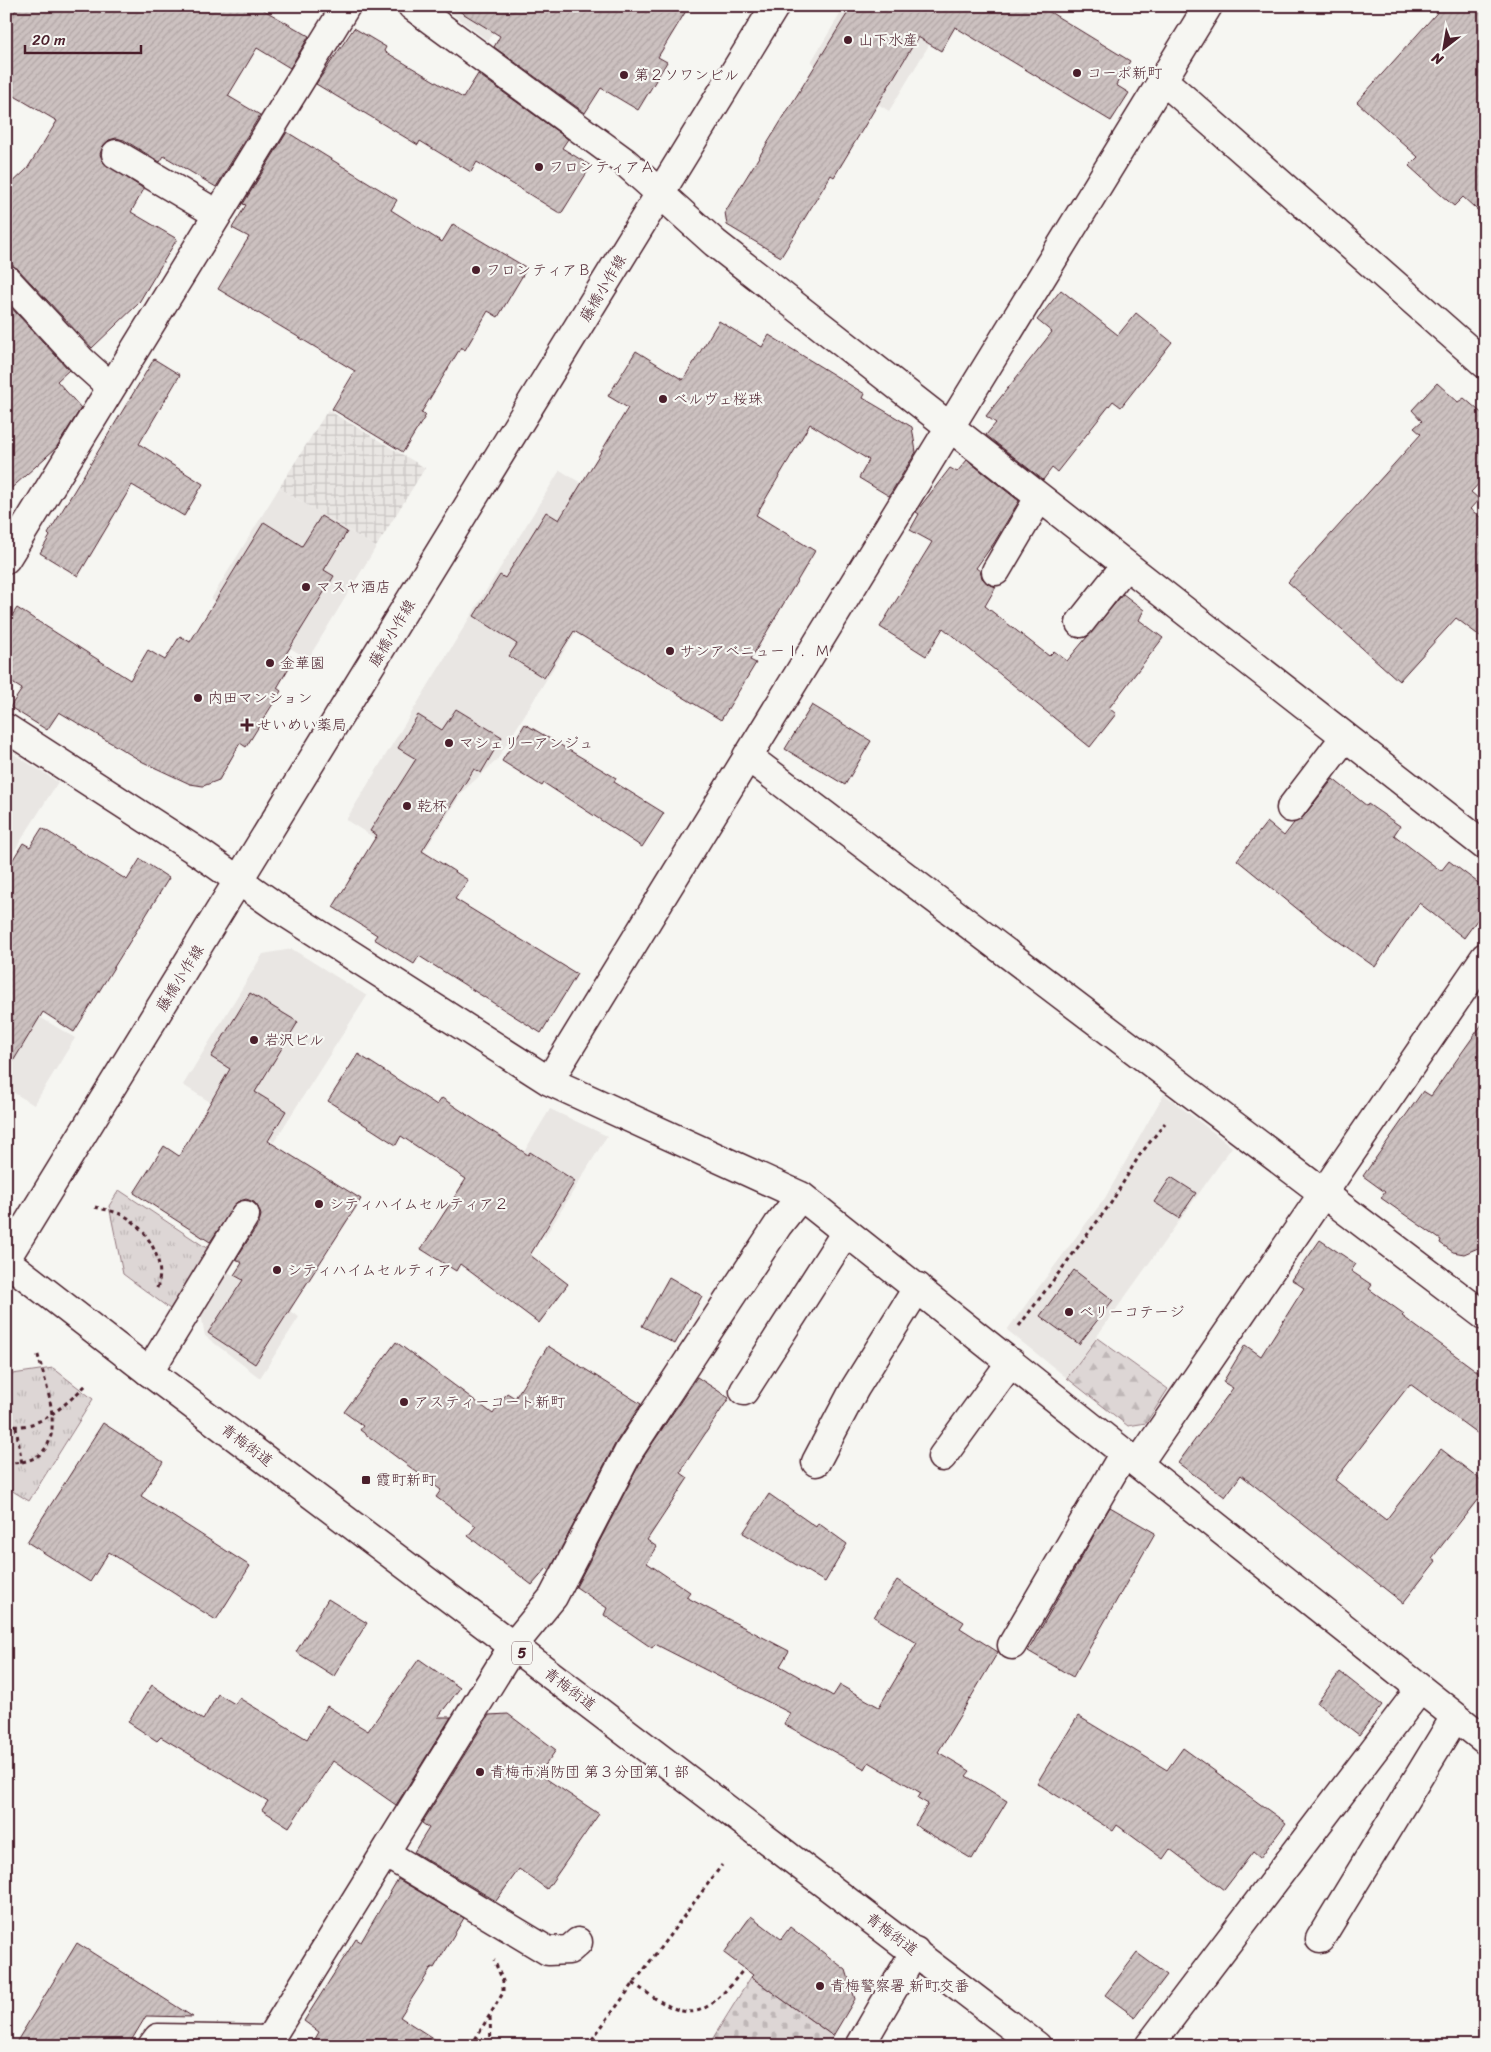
<svg xmlns="http://www.w3.org/2000/svg" width="1491" height="2052" viewBox="0 0 1491 2052" font-family="Sriracha,'Klee One',sans-serif">
<defs>
<pattern id="industrial-grid" width="8" height="8" patternUnits="userSpaceOnUse" patternTransform="scale(1.25)"><rect width="8" height="8" fill="#e9e6e3"/><path d="M0 4h8M4 0v8" fill="none" stroke="#c9c5c3"/></pattern>
<pattern id="grass-tufts" width="24" height="20" patternUnits="userSpaceOnUse" patternTransform="scale(1.25)"><rect width="24" height="20" fill="#ddd6d5"/><path d="M3 7l-1-3M5 7V3M7 7l1-3M15 17l-1-3M17 17v-4M19 17l1-3" fill="none" stroke="#bfb7b7"/></pattern>
<pattern id="forest-firs" width="22" height="20" patternUnits="userSpaceOnUse" patternTransform="scale(1.25)"><rect width="22" height="20" fill="#ddd6d5"/><path d="M5 1l3.5 6h-7zM16 11l3.5 6h-7z" fill="#bfb7b7"/></pattern>
<pattern id="cemetery-stones" width="16" height="16" patternUnits="userSpaceOnUse" patternTransform="scale(1.25)"><rect width="16" height="16" fill="#ddd6d5"/><path d="M2 7V4a2 2 0 0 1 4 0v3zM10 15v-3a2 2 0 0 1 4 0v3z" fill="#bfb7b7"/></pattern>
<pattern id="building-hatch" width="6" height="6" patternUnits="userSpaceOnUse" patternTransform="scale(1.25)"><rect width="6" height="6" fill="#ccc1c0"/><path d="M-1 1l2-2M0 6l6-6M5 7l2-2" fill="none" stroke="#b1a5a5"/></pattern>
</defs>
<rect width="100%" height="100%" fill="#f6f6f2"/>
<filter id="ink" filterUnits="userSpaceOnUse"><feTurbulence type="fractalNoise" baseFrequency=".02" numOctaves="2"/><feDisplacementMap in="SourceGraphic" scale="10" xChannelSelector="R" yChannelSelector="G"/><feConvolveMatrix kernelMatrix="1 2 1 2 8 2 1 2 1" color-interpolation-filters="sRGB"/></filter>
<g filter="url(#ink)">
<!-- built -->
<path fill="#e9e6e3" d="M 442,6 L 509,6 L 488,41 Z
M 845,6 L 887,6 L 935,35 L 889,111 L 811,62 Z
M 560,470 L 643,522 L 497,760 L 463,791 L 416,864 L 346,820 Z
M 279,488 L 376,547 L 308,659 L 211,599 Z
M 6,749 L 58,782 L 6,864 Z
M 292,949 L 367,996 L 274,1142 L 183,1085 L 263,954 Z
M 6,997 L 75,1038 L 34,1105 L 6,1088 Z
M 1164,1094 L 1232,1147 L 1067,1378 L 1007,1330 L 1105,1198 Z
M 550,1109 L 607,1136 L 545,1237 L 493,1203 Z
M 228,1272 L 299,1317 L 260,1378 L 205,1336 L 201,1314 Z"/>
<!-- industrial -->
<path fill="url(#industrial-grid)" d="M 328,410 L 425,468 L 376,547 L 279,488 Z"/>
<!-- grass -->
<path fill="url(#grass-tufts)" stroke="#947a80" d="M 119,1190 L 208,1249 L 170,1309 L 123,1274 L 109,1206 Z
M 53,1368 L 93,1399 L 29,1501 L 6,1487 L 6,1375 Z"/>
<!-- forest -->
<path fill="url(#forest-firs)" stroke="#947a80" d="M 1097,1338 L 1168,1389 L 1146,1423 L 1128,1426 L 1067,1378 Z"/>
<!-- cemetery -->
<path fill="url(#cemetery-stones)" stroke="#947a80" d="M 751,1977 L 833,2036 L 827,2046 L 708,2046 Z"/>
<!-- building -->
<path fill="url(#building-hatch)" stroke="#4a1f2b" d="M 18,6 L 257,6 L 309,36 L 290,68 L 257,48 L 228,96 L 260,115 L 216,187 L 164,156 L 160,162 L 124,140 L 116,138 L 109,140 L 103,146 L 100,154 L 103,162 L 144,189 L 131,212 L 177,239 L 138,304 L 92,348 L 17,268 L 6,264 L 6,189 L 27,169 L 57,121 L 6,91 L 6,26 Z
M 451,6 L 689,6 L 658,57 L 667,62 L 638,110 L 601,88 L 585,113 L 494,47 L 500,36 Z
M 852,6 L 1040,6 L 1130,61 L 1116,85 L 1129,93 L 1111,121 L 955,27 L 941,51 L 918,37 L 834,177 L 831,175 L 781,257 L 727,225 L 725,212 Z
M 1443,6 L 1485,6 L 1485,217 L 1463,197 L 1454,206 L 1441,195 L 1409,166 L 1418,157 L 1357,102 Z
M 354,28 L 386,47 L 384,51 L 463,98 L 478,74 L 568,139 L 562,148 L 591,166 L 561,214 L 477,162 L 471,172 L 420,141 L 418,145 L 316,84 Z
M 287,132 L 397,200 L 391,210 L 442,242 L 453,224 L 527,268 L 498,317 L 488,311 L 465,350 L 461,347 L 421,413 L 426,415 L 403,452 L 332,409 L 355,371 L 218,289 L 249,237 L 232,228 L 246,205 L 243,204 Z
M 1061,290 L 1118,335 L 1136,313 L 1172,342 L 1121,407 L 1113,401 L 1057,472 L 1052,468 L 1043,480 L 986,435 L 996,423 L 986,416 L 1052,332 L 1037,320 Z
M 6,302 L 69,370 L 57,381 L 81,408 L 56,448 L 6,493 Z
M 719,321 L 762,347 L 769,335 L 865,394 L 863,398 L 912,427 L 916,452 L 889,496 L 859,478 L 869,460 L 810,424 L 756,515 L 815,551 L 750,660 L 756,663 L 721,720 L 574,631 L 544,678 L 509,656 L 517,644 L 474,616 L 500,575 L 505,578 L 546,512 L 559,520 L 628,408 L 608,396 L 636,351 L 683,380 Z
M 154,359 L 180,375 L 139,444 L 203,484 L 184,516 L 132,485 L 78,576 L 40,553 L 50,536 L 48,534 Z
M 1437,383 L 1458,402 L 1464,398 L 1485,416 L 1485,477 L 1471,492 L 1479,499 L 1470,509 L 1485,521 L 1485,640 L 1456,618 L 1399,681 L 1288,582 L 1421,434 L 1414,428 L 1422,421 L 1412,410 Z
M 967,460 L 1019,501 L 994,543 L 976,568 L 980,571 L 982,578 L 988,584 L 996,587 L 985,606 L 1049,656 L 1054,651 L 1067,661 L 1123,594 L 1144,610 L 1139,620 L 1163,638 L 1109,708 L 1116,714 L 1090,747 L 943,628 L 926,656 L 880,627 L 932,542 L 910,530 L 919,514 L 916,512 L 950,468 L 957,472 Z
M 321,516 L 347,532 L 324,570 L 334,576 L 286,654 L 294,659 L 277,688 L 281,691 L 246,747 L 240,743 L 219,780 L 203,786 L 190,784 L 143,762 L 59,712 L 47,730 L 10,707 L 22,689 L 6,679 L 6,625 L 17,608 L 130,680 L 148,650 L 165,660 L 180,636 L 190,642 L 264,522 L 302,546 Z
M 812,705 L 871,741 L 845,785 L 785,749 Z
M 456,709 L 502,737 L 481,773 L 474,769 L 422,851 L 468,880 L 455,899 L 577,974 L 541,1033 L 419,956 L 414,964 L 374,939 L 377,935 L 333,907 L 377,835 L 370,831 L 416,759 L 398,748 L 418,715 L 442,730 Z
M 525,724 L 616,778 L 614,782 L 664,813 L 642,847 L 544,783 L 542,786 L 502,761 Z
M 1333,779 L 1367,806 L 1368,804 L 1400,826 L 1394,835 L 1441,871 L 1449,861 L 1485,888 L 1485,909 L 1464,938 L 1419,903 L 1375,967 L 1327,933 L 1237,860 L 1267,822 L 1284,836 L 1294,823 L 1303,817 Z
M 42,828 L 127,880 L 140,859 L 169,878 L 74,1032 L 43,1012 L 6,1073 L 6,871 L 23,843 L 30,847 Z
M 250,993 L 298,1022 L 255,1092 L 286,1111 L 268,1141 L 361,1199 L 255,1364 L 208,1333 L 243,1280 L 234,1275 L 242,1263 L 236,1259 L 259,1223 L 261,1215 L 258,1207 L 254,1202 L 246,1199 L 237,1202 L 210,1242 L 134,1193 L 164,1146 L 179,1156 L 230,1069 L 211,1057 Z
M 1485,1020 L 1485,1245 L 1464,1254 L 1453,1252 L 1440,1243 L 1441,1240 L 1381,1198 L 1385,1192 L 1363,1176 L 1423,1091 L 1431,1096 Z
M 358,1054 L 437,1105 L 442,1098 L 528,1155 L 530,1152 L 575,1181 L 530,1255 L 568,1284 L 539,1323 L 460,1264 L 456,1271 L 421,1249 L 466,1179 L 401,1136 L 396,1145 L 328,1101 Z
M 1171,1177 L 1196,1193 L 1179,1218 L 1154,1202 Z
M 1320,1240 L 1356,1264 L 1351,1271 L 1372,1285 L 1369,1289 L 1404,1314 L 1402,1316 L 1485,1377 L 1485,1439 L 1410,1384 L 1335,1480 L 1386,1520 L 1441,1449 L 1485,1483 L 1485,1490 L 1432,1558 L 1436,1561 L 1403,1603 L 1241,1475 L 1225,1497 L 1178,1463 L 1233,1388 L 1223,1382 L 1245,1345 L 1261,1356 L 1304,1288 L 1292,1280 Z
M 1074,1270 L 1113,1300 L 1079,1344 L 1040,1316 Z
M 669,1277 L 702,1296 L 675,1344 L 642,1326 Z
M 396,1342 L 493,1414 L 507,1393 L 515,1398 L 548,1346 L 641,1404 L 615,1444 L 550,1570 L 547,1568 L 532,1585 L 468,1536 L 476,1526 L 436,1497 L 441,1490 L 360,1430 L 363,1426 L 344,1412 Z
M 697,1377 L 729,1398 L 685,1464 L 681,1473 L 688,1478 L 647,1540 L 657,1547 L 647,1563 L 690,1592 L 686,1597 L 789,1651 L 780,1666 L 833,1696 L 840,1685 L 879,1707 L 917,1643 L 874,1617 L 897,1580 L 964,1622 L 960,1628 L 998,1652 L 938,1752 L 970,1771 L 966,1776 L 1007,1801 L 972,1859 L 915,1825 L 928,1804 L 918,1798 L 921,1793 L 869,1762 L 865,1769 L 784,1724 L 790,1713 L 655,1644 L 652,1648 L 604,1615 L 607,1608 L 576,1587 L 642,1459 Z
M 103,1423 L 163,1462 L 141,1496 L 250,1566 L 216,1620 L 109,1552 L 90,1582 L 27,1542 Z
M 769,1494 L 816,1527 L 818,1523 L 847,1544 L 825,1582 L 743,1533 Z
M 1110,1507 L 1155,1533 L 1073,1677 L 1028,1651 Z
M 328,1599 L 367,1623 L 334,1676 L 296,1652 Z
M 419,1659 L 460,1688 L 438,1717 L 451,1717 L 396,1805 L 333,1761 L 289,1827 L 262,1810 L 268,1801 L 161,1737 L 157,1741 L 128,1722 L 152,1685 L 203,1720 L 218,1694 L 235,1704 L 239,1698 L 307,1739 L 327,1706 L 368,1731 Z
M 1340,1672 L 1382,1705 L 1359,1735 L 1317,1703 Z
M 508,1714 L 556,1750 L 539,1774 L 599,1814 L 547,1889 L 519,1869 L 496,1901 L 414,1852 L 429,1828 L 422,1823 L 489,1715 Z
M 1078,1716 L 1167,1770 L 1183,1748 L 1286,1823 L 1260,1858 L 1253,1852 L 1224,1890 L 1170,1849 L 1163,1859 L 1117,1825 L 1113,1831 L 1037,1783 Z
M 398,1879 L 464,1918 L 434,1968 L 432,1967 L 400,2017 L 445,2046 L 311,2046 L 319,2032 L 304,2021 L 356,1939 L 361,1942 Z
M 751,1916 L 781,1939 L 790,1927 L 846,1970 L 855,1999 L 833,2036 L 751,1977 L 753,1975 L 724,1953 Z
M 77,1943 L 193,2017 L 146,2016 L 128,2046 L 14,2046 Z
M 1137,1953 L 1167,1975 L 1135,2017 L 1105,1995 Z"/>
<g fill="none" stroke-linecap="round" stroke-linejoin="round">
<!-- minor casing -->
<g stroke="#4a1f2b" stroke-width="31">
<path id="minor" d="M 412,6 L 625,162 L 715,243 L 1485,846
M 1163,80 L 1485,364
M 116,154 L 217,214
M 6,279 L 82,361 L 111,387
M 6,559 L 346,6
M 996,571 L 1039,498
M 1080,623 L 1126,565
M 6,728 L 201,854 L 278,908 L 549,1081 L 801,1196 L 1485,1740
M 747,756 L 1485,1316
M 1291,808 L 1345,737
M 549,1081 L 1208,6
M 149,1372 L 245,1215
M 744,1391 L 846,1232
M 942,1457 L 1011,1362
M 816,1462 L 855,1388 L 918,1287
M 1138,1464 L 1485,957
M 1012,1645 L 1124,1453
M 385,1853 L 548,1951 L 569,1950 L 578,1942
M 1320,1939 L 1455,1717
M 152,2046 L 158,2038 L 269,2040 L 513,1646 L 553,1597 L 629,1451 L 778,1225 L 801,1196
M 860,2046 L 915,1951
M 1149,2046 L 1420,1689"/>
</g>
<!-- major casing -->
<g stroke="#4a1f2b" stroke-width="31">
<path id="major" d="M 6,1259 L 775,6
M 6,1261 L 149,1372 L 513,1646 L 1037,2046"/>
</g>
<!-- path -->
<path stroke="#4a1f2b" stroke-width="3" stroke-dasharray="4 4" stroke-linecap="butt" d="M 95,1207 C 106,1210 119,1212 128,1218 C 149,1232 168,1266 156,1290
M 1019,1326 L 1111,1203 L 1139,1156 L 1165,1123
M 6,1425 C 37,1433 66,1404 87,1384
M 16,1427 L 22,1464
M 6,1463 C 77,1465 48,1392 37,1352
M 633,1983 C 690,2024 700,2023 744,1969
M 490,2017 L 491,2046
M 471,2046 L 503,1993 L 503,1981 L 494,1960
M 587,2046 L 722,1865"/>
<!-- minor -->
<use href="#minor" stroke="#f6f6f2" stroke-width="28"/>
<!-- major -->
<use href="#major" stroke="#f6f6f2" stroke-width="28"/>
</g>
</g>
<!-- markers -->
<g fill="#4a1f2b" stroke="#f6f6f2" stroke-width="2">
<circle cx="848" cy="40" r="5"/>
<circle cx="1077" cy="73" r="5"/>
<circle cx="624" cy="75" r="5"/>
<circle cx="539" cy="167" r="5"/>
<circle cx="476" cy="270" r="5"/>
<circle cx="663" cy="399" r="5"/>
<circle cx="306" cy="587" r="5"/>
<circle cx="670" cy="651" r="5"/>
<circle cx="270" cy="663" r="5"/>
<circle cx="198" cy="698" r="5"/>
<path d="M244.5 717.5h5v5h5v5h-5v5h-5v-5h-5v-5h5z"/>
<circle cx="449" cy="743" r="5"/>
<circle cx="407" cy="806" r="5"/>
<circle cx="254" cy="1040" r="5"/>
<circle cx="319" cy="1204" r="5"/>
<circle cx="277" cy="1270" r="5"/>
<circle cx="1069" cy="1312" r="5"/>
<circle cx="404" cy="1402" r="5"/>
<rect x="361" y="1475" width="10" height="10" rx="2.5"/>
<circle cx="480" cy="1772" r="5"/>
<circle cx="820" cy="1986" r="5"/>
</g>
<g text-anchor="middle" stroke-width="4.5" stroke-linejoin="round" paint-order="stroke">
<!-- shield labels -->
<rect fill="#f6f6f2" stroke="#7e6067" stroke-width="1" x="512" y="1641.5" width="20" height="23" rx="4"/>
<g font-size="14" font-weight="bold" fill="#4a1f2b">
<text x="522" y="1658">5</text>
</g>
<!-- poi labels -->
<g font-size="15" fill="#4a1f2b" stroke="#f6f6f2" text-anchor="start">
<text x="858" y="45">山下水産</text>
<text x="1087" y="78">コーポ新町</text>
<text x="634" y="80">第２ソワンビル</text>
<text x="549" y="172">フロンティアＡ</text>
<text x="486" y="275">フロンティアＢ</text>
<text x="673" y="404">ベルヴェ桜珠</text>
<text x="316" y="592">マスヤ酒店</text>
<text x="680" y="656">サンアベニューＩ．Ｍ</text>
<text x="280" y="668">金華園</text>
<text x="208" y="703">内田マンション</text>
<text x="257" y="730">せいめい薬局</text>
<text x="459" y="748">マシェリーアンジュ</text>
<text x="417" y="811">乾杯</text>
<text x="264" y="1045">岩沢ビル</text>
<text x="329" y="1209">シティハイムセルティア２</text>
<text x="287" y="1275">シティハイムセルティア</text>
<text x="1079" y="1317">ベリーコテージ</text>
<text x="414" y="1407">アスティーコート新町</text>
<text x="376" y="1485">霞町新町</text>
<text x="490" y="1777">青梅市消防団 第３分団第１部</text>
<text x="830" y="1991">青梅警察署 新町交番</text>
</g>
<!-- street labels -->
<g font-size="15" fill="#4a1f2b" stroke="#f6f6f2">
<text transform="translate(603 288) rotate(-59)" y="5">藤橋小作線</text>
<text transform="translate(392 633) rotate(-59)" y="5">藤橋小作線</text>
<text transform="translate(180 978) rotate(-58)" y="5">藤橋小作線</text>
<text transform="translate(247 1445) rotate(37)" y="5">青梅街道</text>
<text transform="translate(570 1689) rotate(37)" y="5">青梅街道</text>
<text transform="translate(892 1934) rotate(37)" y="5">青梅街道</text>
</g>
</g>
<!-- margin -->
<rect width="1491" height="2052" fill="none" stroke="#f6f6f2" stroke-width="25"/>
<rect x="12" y="12" width="1466" height="2027" fill="none" stroke="#4a1f2b" stroke-width="2" filter="url(#ink)"/>
<!-- north arrow -->
<g transform="translate(1444 48) rotate(211)" stroke="#f6f6f2" stroke-width="4" paint-order="stroke">
<path d="M0-4L9 19L0 12L-9 19Z" fill="#4a1f2b"/>
<text y="-8" font-size="14" font-weight="bold" text-anchor="middle" fill="#4a1f2b">N</text>
</g>
<!-- scale -->
<path d="M25 45v8h116v-8" fill="none" stroke="#4a1f2b" stroke-width="2.5"/>
<text x="32" y="45" font-size="15" fill="#4a1f2b" stroke="#f6f6f2" stroke-width="4" paint-order="stroke">20 m</text>
</svg>
